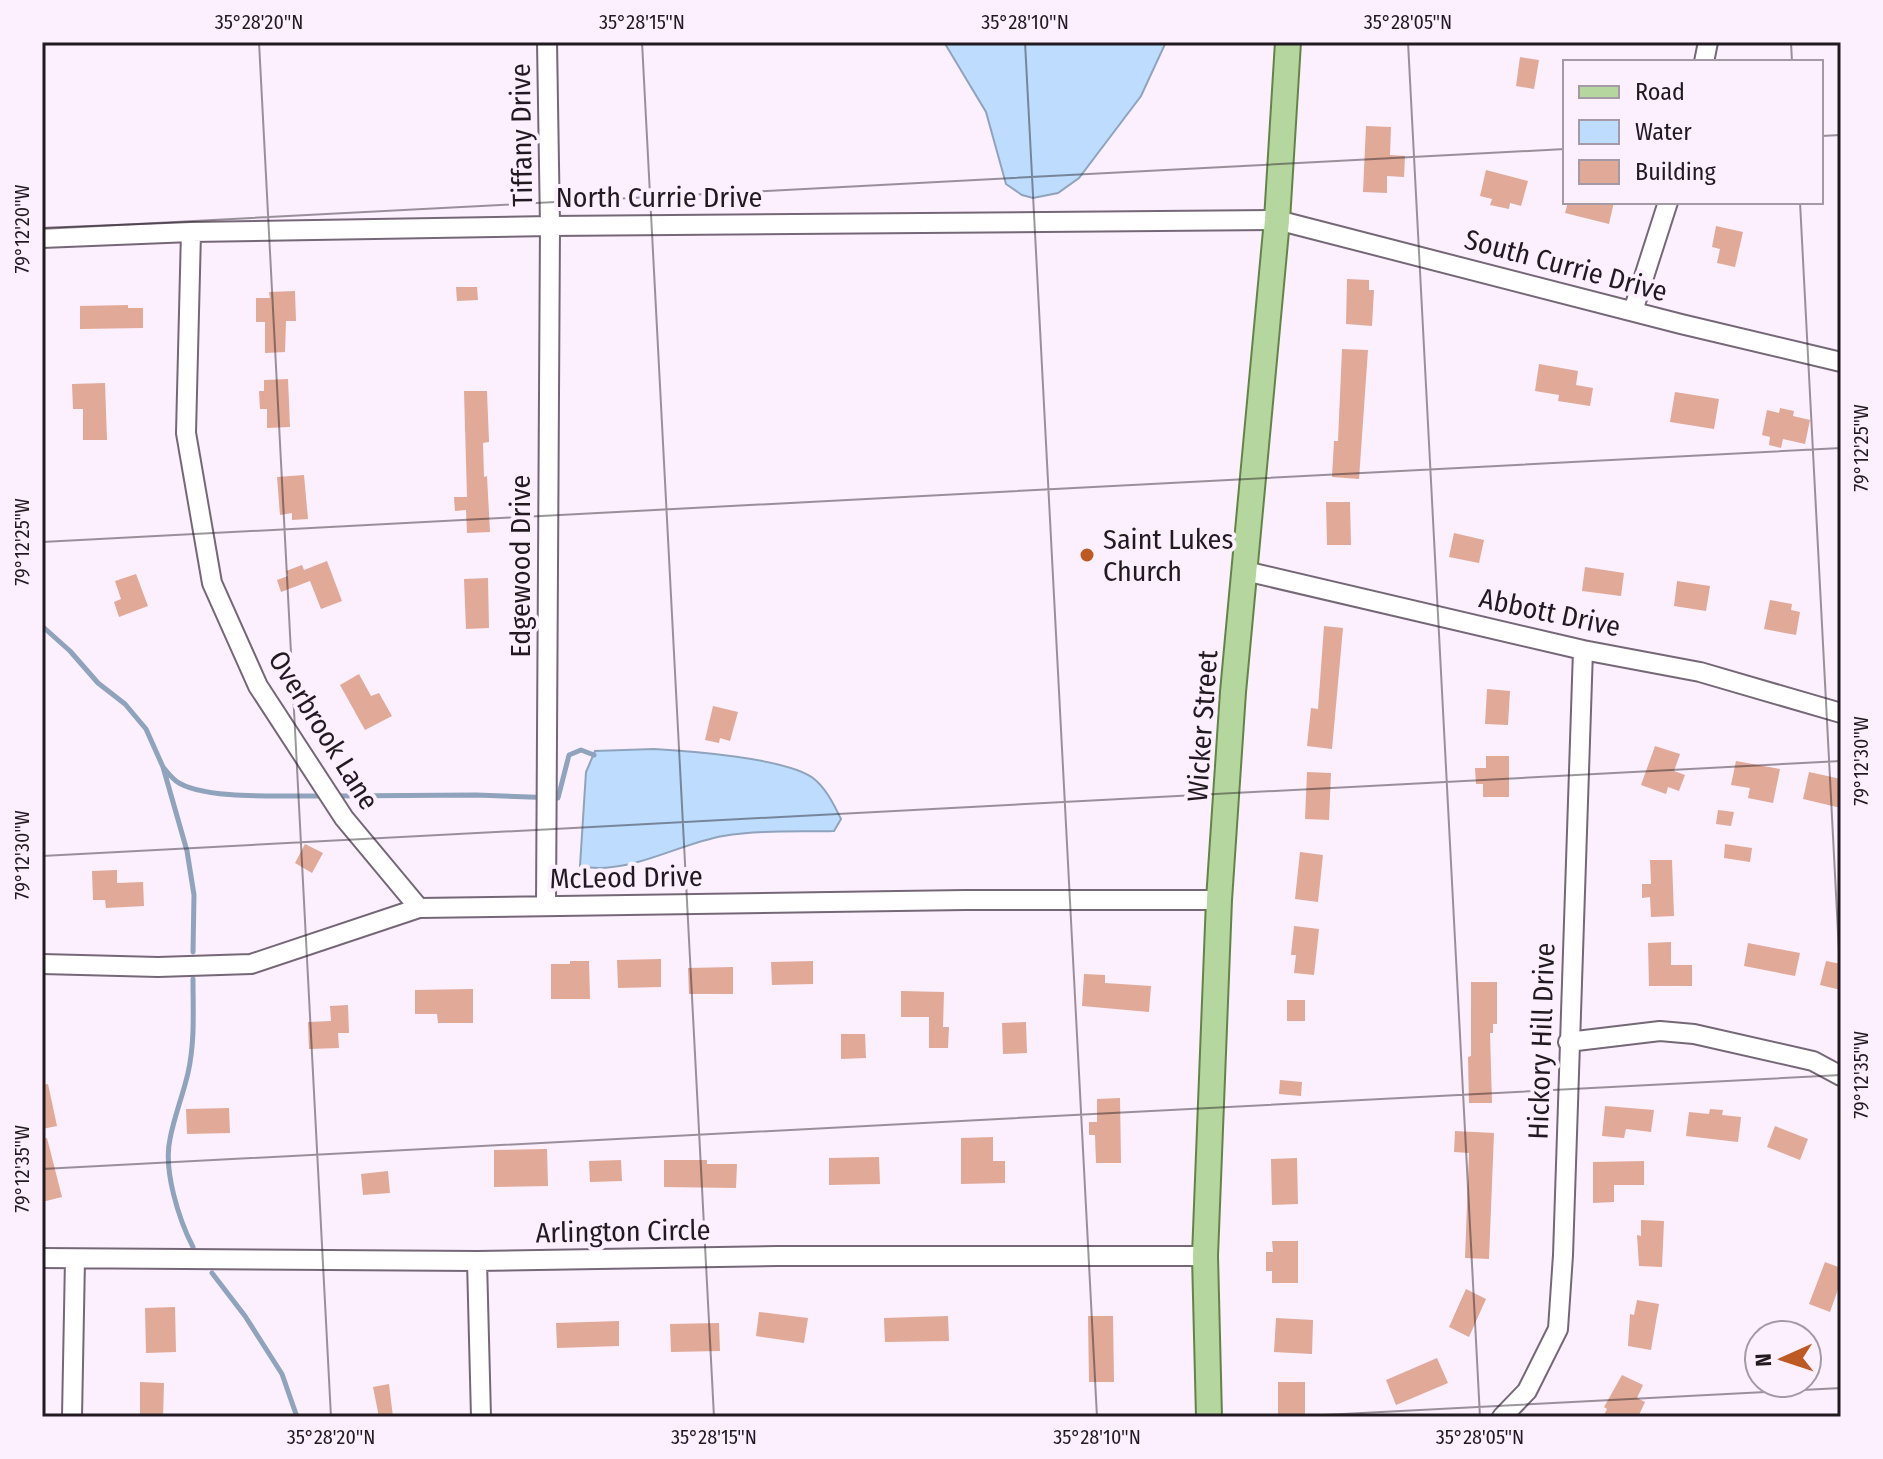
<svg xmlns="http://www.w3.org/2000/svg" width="1883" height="1459" viewBox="0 0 1883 1459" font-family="'Fira Sans Condensed',sans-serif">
<rect width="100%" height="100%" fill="#fceffe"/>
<!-- water -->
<path fill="#beddfe" stroke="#8fa3bc" stroke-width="2" d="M 944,42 L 1166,42 L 1141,96 L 1079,178 L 1058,193 L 1033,198 L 1022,195 L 1006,184 L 986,112 Z
M 654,749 C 690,751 785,758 813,778 C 826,788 834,805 841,819 L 834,831 C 797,832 761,830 723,836 C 677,844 628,876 580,866 L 586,772 L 595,751 Z"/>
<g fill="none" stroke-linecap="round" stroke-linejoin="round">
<!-- stream -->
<path stroke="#8fa3bc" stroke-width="5" d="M 42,626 L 70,651 L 98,683 L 125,704 L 146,729 L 163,767 L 187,851 L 194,895 L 193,952
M 163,767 C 167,772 171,777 176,781 C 203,801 289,795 324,796
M 334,796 L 476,795 L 558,798 L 569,755 L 581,750 L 594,755
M 193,1247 C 179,1220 163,1170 170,1139 C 174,1117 183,1095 188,1073 C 195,1042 193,1011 193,979
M 212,1273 L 245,1316 L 282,1374 L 297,1417"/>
</g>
<!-- building -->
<path fill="#e1a997" d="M 1520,57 L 1539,60 L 1534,89 L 1516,86 Z
M 1366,126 L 1391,127 L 1390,155 L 1405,156 L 1404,177 L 1387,176 L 1387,193 L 1363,192 Z
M 1486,170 L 1528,181 L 1521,206 L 1510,203 L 1509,209 L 1490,205 L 1492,199 L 1480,196 Z
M 1568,202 L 1614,202 L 1609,224 L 1565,213 Z
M 1716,226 L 1743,232 L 1735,267 L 1717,263 L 1720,249 L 1712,247 Z
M 1347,279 L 1369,280 L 1369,290 L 1374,290 L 1372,326 L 1346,324 Z
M 456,287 L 477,287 L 478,300 L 457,301 Z
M 295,291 L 296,321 L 286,321 L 285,352 L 265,353 L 265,322 L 256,322 L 256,298 L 270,298 L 269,292 Z
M 128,305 L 128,308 L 143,308 L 143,328 L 80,329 L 80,306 Z
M 1342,349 L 1368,350 L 1359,479 L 1332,477 L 1334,441 L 1338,441 Z
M 1539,364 L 1578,371 L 1576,385 L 1593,388 L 1590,406 L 1558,401 L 1559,395 L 1535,391 Z
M 288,379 L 290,427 L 267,428 L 267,409 L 260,409 L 259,391 L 264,391 L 264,380 Z
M 105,383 L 107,440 L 83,440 L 83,409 L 73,409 L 72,384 Z
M 464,391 L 487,391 L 489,442 L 483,443 L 484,477 L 487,476 L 490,532 L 467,533 L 466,510 L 455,511 L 454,497 L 467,497 Z
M 1675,392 L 1719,399 L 1714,429 L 1670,422 Z
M 1780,408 L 1794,411 L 1793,416 L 1810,420 L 1805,444 L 1783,439 L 1781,448 L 1769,445 L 1770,437 L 1762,435 L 1767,410 L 1779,413 Z
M 304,475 L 308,519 L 292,520 L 292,513 L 280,515 L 277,477 Z
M 1326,502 L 1350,502 L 1351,545 L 1327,545 Z
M 1454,533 L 1484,540 L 1479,563 L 1449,557 Z
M 327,561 L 342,601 L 321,609 L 310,581 L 281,592 L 277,580 L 288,576 L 286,571 L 302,565 L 304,570 Z
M 1585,567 L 1624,573 L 1621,596 L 1582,591 Z
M 136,574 L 148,606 L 119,617 L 114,602 L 121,599 L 115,581 Z
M 488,578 L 489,628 L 466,629 L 464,579 Z
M 1677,581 L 1710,586 L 1706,611 L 1674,606 Z
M 1770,600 L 1792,604 L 1791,610 L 1800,612 L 1796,635 L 1764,629 Z
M 1324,626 L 1343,628 L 1332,749 L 1307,746 L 1311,708 L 1318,709 Z
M 359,674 L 371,696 L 379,693 L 392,716 L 365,730 L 340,685 Z
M 1487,689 L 1510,691 L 1508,725 L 1485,724 Z
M 713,706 L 738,712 L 730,741 L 720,738 L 719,743 L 705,740 Z
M 1655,746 L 1680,754 L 1674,771 L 1685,775 L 1679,791 L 1668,787 L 1666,794 L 1641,785 Z
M 1486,756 L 1509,756 L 1509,797 L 1483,797 L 1483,784 L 1476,784 L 1475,768 L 1486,768 Z
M 1736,761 L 1780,769 L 1773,803 L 1748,798 L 1750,788 L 1731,785 Z
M 1307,772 L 1331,773 L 1329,820 L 1305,819 Z
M 1809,772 L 1841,779 L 1841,808 L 1803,799 Z
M 1718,810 L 1734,812 L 1731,826 L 1716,824 Z
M 305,844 L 323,853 L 312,873 L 295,863 Z
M 1725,844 L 1752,848 L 1750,862 L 1724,858 Z
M 1300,852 L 1323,855 L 1318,902 L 1295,899 Z
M 1650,860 L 1672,860 L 1674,916 L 1651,917 L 1650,897 L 1642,898 L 1642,884 L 1651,884 Z
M 117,870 L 117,883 L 143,882 L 144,906 L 106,908 L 105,900 L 93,900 L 92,871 Z
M 1294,926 L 1319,929 L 1314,975 L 1294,973 L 1296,955 L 1291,955 Z
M 1671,942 L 1671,965 L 1692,965 L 1692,986 L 1649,986 L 1648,943 Z
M 1748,943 L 1800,953 L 1795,976 L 1744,966 Z
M 661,959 L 661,987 L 618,988 L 617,960 Z
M 570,961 L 589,961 L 590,999 L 551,999 L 551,964 L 570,964 Z
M 813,961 L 813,984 L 772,985 L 771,962 Z
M 1826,961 L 1841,964 L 1841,990 L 1820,985 Z
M 733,967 L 733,994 L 689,994 L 688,968 Z
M 1084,974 L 1105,975 L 1105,983 L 1151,986 L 1149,1012 L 1082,1006 Z
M 1471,982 L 1497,982 L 1497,1024 L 1493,1024 L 1493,1033 L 1490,1033 L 1492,1103 L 1469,1103 L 1468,1057 L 1471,1056 Z
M 473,989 L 473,1023 L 438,1023 L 437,1014 L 415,1014 L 415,990 Z
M 901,991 L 944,992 L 943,1027 L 949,1027 L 948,1048 L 929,1048 L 929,1017 L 901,1017 Z
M 1287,1000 L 1305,1000 L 1305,1021 L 1287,1021 Z
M 348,1005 L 349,1033 L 338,1033 L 339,1048 L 309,1049 L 308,1022 L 331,1021 L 330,1006 Z
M 1026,1022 L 1027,1053 L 1003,1054 L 1002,1023 Z
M 841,1034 L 865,1034 L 866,1058 L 841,1059 Z
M 1280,1080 L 1302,1082 L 1301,1096 L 1279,1094 Z
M 48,1084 L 57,1126 L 42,1129 L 42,1085 Z
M 1120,1098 L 1121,1163 L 1096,1163 L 1095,1135 L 1089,1135 L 1089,1122 L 1097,1122 L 1097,1099 Z
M 1605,1106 L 1654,1110 L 1651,1132 L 1626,1129 L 1624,1138 L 1602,1136 Z
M 229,1108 L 230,1133 L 187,1134 L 186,1109 Z
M 1710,1109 L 1723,1110 L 1722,1115 L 1741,1117 L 1738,1142 L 1686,1136 L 1689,1112 L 1709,1114 Z
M 1775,1126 L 1808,1139 L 1800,1160 L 1767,1147 Z
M 1455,1131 L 1494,1133 L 1489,1259 L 1465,1258 L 1469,1153 L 1454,1152 Z
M 993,1137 L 993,1161 L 1005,1161 L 1005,1183 L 961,1184 L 961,1138 Z
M 47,1138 L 62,1197 L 42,1202 L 42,1139 Z
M 547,1149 L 548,1186 L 494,1187 L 494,1150 Z
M 879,1157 L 880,1184 L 829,1185 L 829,1158 Z
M 1297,1158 L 1298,1204 L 1272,1205 L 1271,1159 Z
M 621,1160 L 622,1181 L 590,1182 L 589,1161 Z
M 664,1160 L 707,1160 L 707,1164 L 737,1164 L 736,1188 L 664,1187 Z
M 1644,1161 L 1644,1185 L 1614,1185 L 1614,1202 L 1593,1203 L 1593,1162 Z
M 388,1171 L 390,1193 L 363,1195 L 361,1174 Z
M 1641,1220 L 1664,1221 L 1662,1267 L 1639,1266 L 1637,1235 L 1641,1236 Z
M 1272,1241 L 1298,1241 L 1298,1283 L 1272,1283 L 1272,1271 L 1266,1271 L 1266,1252 L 1273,1252 Z
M 1825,1262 L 1841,1268 L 1841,1281 L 1830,1312 L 1809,1304 Z
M 1466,1289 L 1486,1299 L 1469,1337 L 1449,1327 Z
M 1637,1300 L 1659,1304 L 1651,1350 L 1628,1346 L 1630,1314 L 1634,1315 Z
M 175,1307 L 176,1352 L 146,1353 L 145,1308 Z
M 759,1312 L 808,1318 L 804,1343 L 756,1336 Z
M 948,1316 L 949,1341 L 885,1342 L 884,1318 Z
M 1088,1316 L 1113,1316 L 1114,1382 L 1089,1382 Z
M 1276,1318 L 1313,1320 L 1312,1354 L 1274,1352 Z
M 619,1321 L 619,1346 L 557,1348 L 556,1323 Z
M 719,1323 L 720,1351 L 671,1352 L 670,1324 Z
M 1437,1358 L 1448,1383 L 1396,1405 L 1386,1380 Z
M 1622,1375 L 1643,1385 L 1637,1398 L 1645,1402 L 1638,1417 L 1603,1417 L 1607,1409 L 1604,1407 Z
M 140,1382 L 164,1383 L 163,1417 L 140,1417 Z
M 1278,1382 L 1305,1382 L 1305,1417 L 1278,1417 Z
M 389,1384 L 393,1417 L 379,1417 L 373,1387 Z"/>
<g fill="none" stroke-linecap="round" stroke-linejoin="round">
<!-- minor casing -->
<g stroke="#756777" stroke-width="22">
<path id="minor" d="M 1704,62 L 1708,42
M 191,232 L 186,433 L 212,583 L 258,686 L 344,818 L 419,908
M 42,238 L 191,232 L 550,226 L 1277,220 L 1681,324 L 1841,362
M 1633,311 L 1668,202
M 1245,571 L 1583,650 L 1700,672 L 1841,713
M 546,906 L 550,226 L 547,42
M 42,964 L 158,967 L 251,964 L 419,908 L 965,900 L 1219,900
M 1568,1042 L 1660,1031 L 1694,1034 L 1813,1061 L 1841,1076
M 42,1258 L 477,1261 L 777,1256 L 1205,1256
M 477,1261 L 481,1417
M 72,1417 L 75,1259
M 1502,1417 L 1527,1391 L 1558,1329 L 1563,1255 L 1583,650"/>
</g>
<!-- major casing -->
<g stroke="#638349" stroke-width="28">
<path id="major" d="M 1209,1417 L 1205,1256 L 1219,900 L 1233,692 L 1277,220 L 1288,42"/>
</g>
<!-- minor -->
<use href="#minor" stroke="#fff" stroke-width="18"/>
<!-- major -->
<use href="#major" stroke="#b6d69f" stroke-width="24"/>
</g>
<!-- ticks -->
<path fill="none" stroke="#211b21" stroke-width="2" stroke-opacity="0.45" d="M 259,42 L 331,1417M 642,42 L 714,1417M 1025,42 L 1097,1417M 1408,42 L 1480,1417M 1791,42 L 1792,62M 1821,136 L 1841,135M 1800,202 L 1841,990M 42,229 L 1565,149M 42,542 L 1841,448M 42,856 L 1841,761M 42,1169 L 1841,1075M 1285,1417 L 1841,1388"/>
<!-- markers -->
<circle fill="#bd5a23" stroke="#fceffe" stroke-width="3" cx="1087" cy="555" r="8"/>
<g text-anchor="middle" stroke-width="8" stroke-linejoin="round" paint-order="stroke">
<!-- street labels -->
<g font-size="28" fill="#211b21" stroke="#fceffe">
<text transform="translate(521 135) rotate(-91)" y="10">Tiffany Drive</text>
<text x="659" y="207">North Currie Drive</text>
<text transform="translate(1566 265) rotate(15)" y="10">South Currie Drive</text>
<text transform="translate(520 566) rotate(-90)" y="10">Edgewood Drive</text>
<text transform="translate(1550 612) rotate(12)" y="10">Abbott Drive</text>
<text transform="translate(1202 726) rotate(-86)" y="10">Wicker Street</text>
<text transform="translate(324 730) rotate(58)" y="10">Overbrook Lane</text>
<text transform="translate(626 877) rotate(-1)" y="10">McLeod Drive</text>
<text transform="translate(1541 1041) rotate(-88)" y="10">Hickory Hill Drive</text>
<text transform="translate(623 1231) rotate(-1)" y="10">Arlington Circle</text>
</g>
<!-- poi labels -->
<g font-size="28" fill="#211b21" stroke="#fceffe" text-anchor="start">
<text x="1103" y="549">Saint Lukes<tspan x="1103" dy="32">Church</tspan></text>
</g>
</g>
<!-- border -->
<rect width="1883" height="1459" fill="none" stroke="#fceffe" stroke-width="88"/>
<!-- legend -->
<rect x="1563" y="60" width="260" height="144" fill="#fceffe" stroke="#a49aa6" stroke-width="2"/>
<rect x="1579" y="86" width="40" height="12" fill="#b6d69f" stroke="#a49aa6" stroke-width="2"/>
<text x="1635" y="100" font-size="24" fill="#211b21">Road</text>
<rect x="1579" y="120" width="40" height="24" fill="#beddfe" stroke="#a49aa6" stroke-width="2"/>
<text x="1635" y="140" font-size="24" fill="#211b21">Water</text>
<rect x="1579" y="160" width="40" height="24" fill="#e1a997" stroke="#a49aa6" stroke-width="2"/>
<text x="1635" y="180" font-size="24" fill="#211b21">Building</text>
<!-- north arrow -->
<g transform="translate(1783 1359) rotate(267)"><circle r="38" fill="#fceffe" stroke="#a49aa6" stroke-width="2"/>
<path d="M0-6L14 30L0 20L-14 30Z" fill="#bd5a23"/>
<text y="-12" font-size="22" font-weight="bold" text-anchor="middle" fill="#211b21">N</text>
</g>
<rect x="44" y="44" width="1795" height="1371" fill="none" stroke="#211b21" stroke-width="3"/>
<g font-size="20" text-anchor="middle" fill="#211b21">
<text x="259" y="29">35°28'20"N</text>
<text x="642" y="29">35°28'15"N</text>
<text x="1025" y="29">35°28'10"N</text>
<text x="1408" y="29">35°28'05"N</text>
<text transform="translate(22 229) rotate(-90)" y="7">79°12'20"W</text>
<text transform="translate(1861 448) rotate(-90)" y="7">79°12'25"W</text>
<text transform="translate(22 542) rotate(-90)" y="7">79°12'25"W</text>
<text transform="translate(1861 761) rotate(-90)" y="7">79°12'30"W</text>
<text transform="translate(22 855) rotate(-90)" y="7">79°12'30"W</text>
<text transform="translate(1861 1075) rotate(-90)" y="7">79°12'35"W</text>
<text transform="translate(22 1169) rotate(-90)" y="7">79°12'35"W</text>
<text x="331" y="1444">35°28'20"N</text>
<text x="714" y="1444">35°28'15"N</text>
<text x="1097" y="1444">35°28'10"N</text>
<text x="1480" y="1444">35°28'05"N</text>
</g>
</svg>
